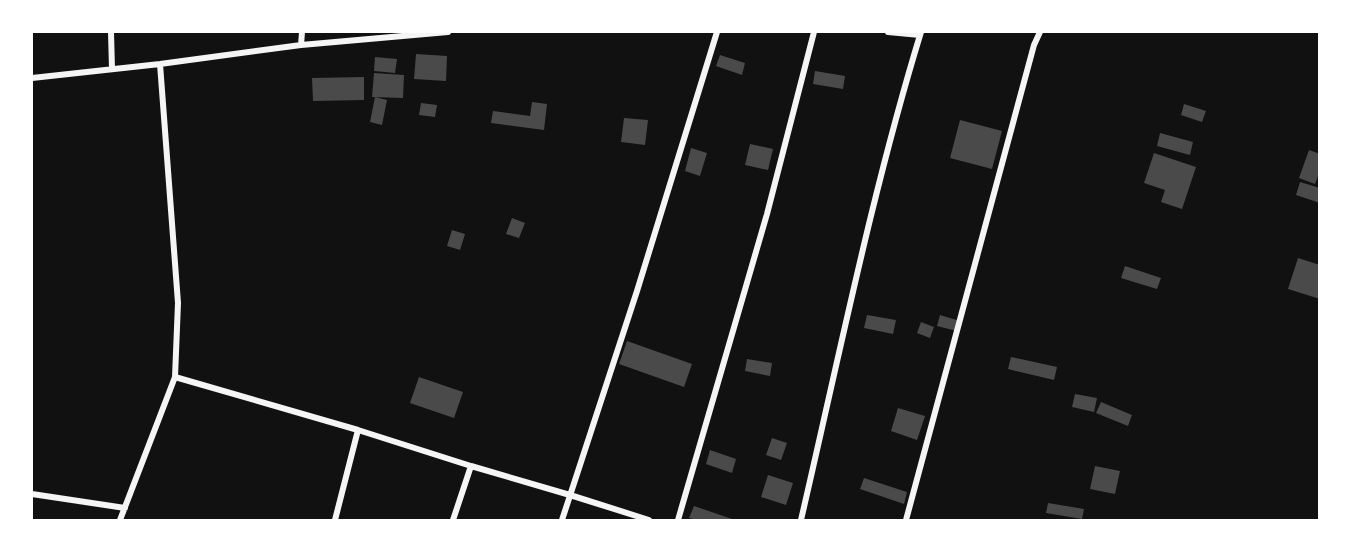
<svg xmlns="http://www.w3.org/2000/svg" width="1351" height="552" viewBox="0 0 1351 552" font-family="Merriweather,serif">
<rect width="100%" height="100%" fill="#111"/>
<!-- building -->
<path fill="#4a4a4a" d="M 416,54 L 447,56 L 446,81 L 414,79 Z
M 720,55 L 745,63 L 742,75 L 716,66 Z
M 375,57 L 397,59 L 395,73 L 374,71 Z
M 815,71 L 845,76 L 843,89 L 813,84 Z
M 374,73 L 404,75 L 403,98 L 372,97 Z
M 364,77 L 364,100 L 313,101 L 312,78 Z
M 375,97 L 387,100 L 382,125 L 370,122 Z
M 532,102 L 547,104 L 544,130 L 491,123 L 493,111 L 530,116 Z
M 421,103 L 437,105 L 435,117 L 419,115 Z
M 1184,104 L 1206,111 L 1202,122 L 1181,115 Z
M 624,118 L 648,120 L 645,145 L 621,142 Z
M 960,120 L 1002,131 L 992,169 L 950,158 Z
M 1160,133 L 1193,142 L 1190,155 L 1157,146 Z
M 750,144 L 773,149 L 768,170 L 745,165 Z
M 691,148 L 707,153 L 700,176 L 685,171 Z
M 1309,150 L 1320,154 L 1320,171 L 1315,184 L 1299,178 Z
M 1154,153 L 1196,167 L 1182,209 L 1161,202 L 1165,190 L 1144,183 Z
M 1300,182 L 1320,188 L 1320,203 L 1296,195 Z
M 512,218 L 525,223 L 519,238 L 506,234 Z
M 452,230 L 465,234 L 460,250 L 447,246 Z
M 1298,258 L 1320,265 L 1320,299 L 1288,289 Z
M 1125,266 L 1161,278 L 1157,289 L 1121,278 Z
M 867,315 L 896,320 L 893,334 L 864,328 Z
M 940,315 L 960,321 L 957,331 L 937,326 Z
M 921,322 L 934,327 L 930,338 L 917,333 Z
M 627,341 L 692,364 L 684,387 L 619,364 Z
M 1011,357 L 1057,367 L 1054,380 L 1008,369 Z
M 747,359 L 772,363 L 770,376 L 745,371 Z
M 419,377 L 463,392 L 454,418 L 410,403 Z
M 1075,394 L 1097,398 L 1094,412 L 1072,407 Z
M 1101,402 L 1132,415 L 1128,426 L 1096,413 Z
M 898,408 L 925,416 L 917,440 L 891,431 Z
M 772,438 L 787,443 L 781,460 L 766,455 Z
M 710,450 L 736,459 L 732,473 L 706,464 Z
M 1095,466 L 1120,471 L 1115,494 L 1090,489 Z
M 768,475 L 793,483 L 786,505 L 761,497 Z
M 864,478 L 907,492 L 904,504 L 860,489 Z
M 1048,503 L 1084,509 L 1082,519 L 1046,513 Z
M 694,506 L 735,520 L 696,520 L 689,518 Z"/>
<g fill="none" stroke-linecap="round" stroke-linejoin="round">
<!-- minor -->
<path stroke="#f5f5f5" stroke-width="6" d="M 111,32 L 112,69
M 888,32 L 920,35
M 301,45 L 302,32
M 32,78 L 160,64 L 301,45 L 448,32
M 175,377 L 358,430 L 471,466 L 570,495 L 649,520
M 32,494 L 125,508
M 120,520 L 175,377 L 178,303 L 160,64
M 335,520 L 358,430
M 453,520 L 471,466
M 562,520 L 637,291 L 717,32
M 678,520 L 767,214 L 814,32
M 801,520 C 839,357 872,192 921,32
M 906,520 L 1034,45 L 1040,32"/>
</g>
<!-- border -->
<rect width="1351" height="552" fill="none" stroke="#ffffff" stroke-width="66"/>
</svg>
